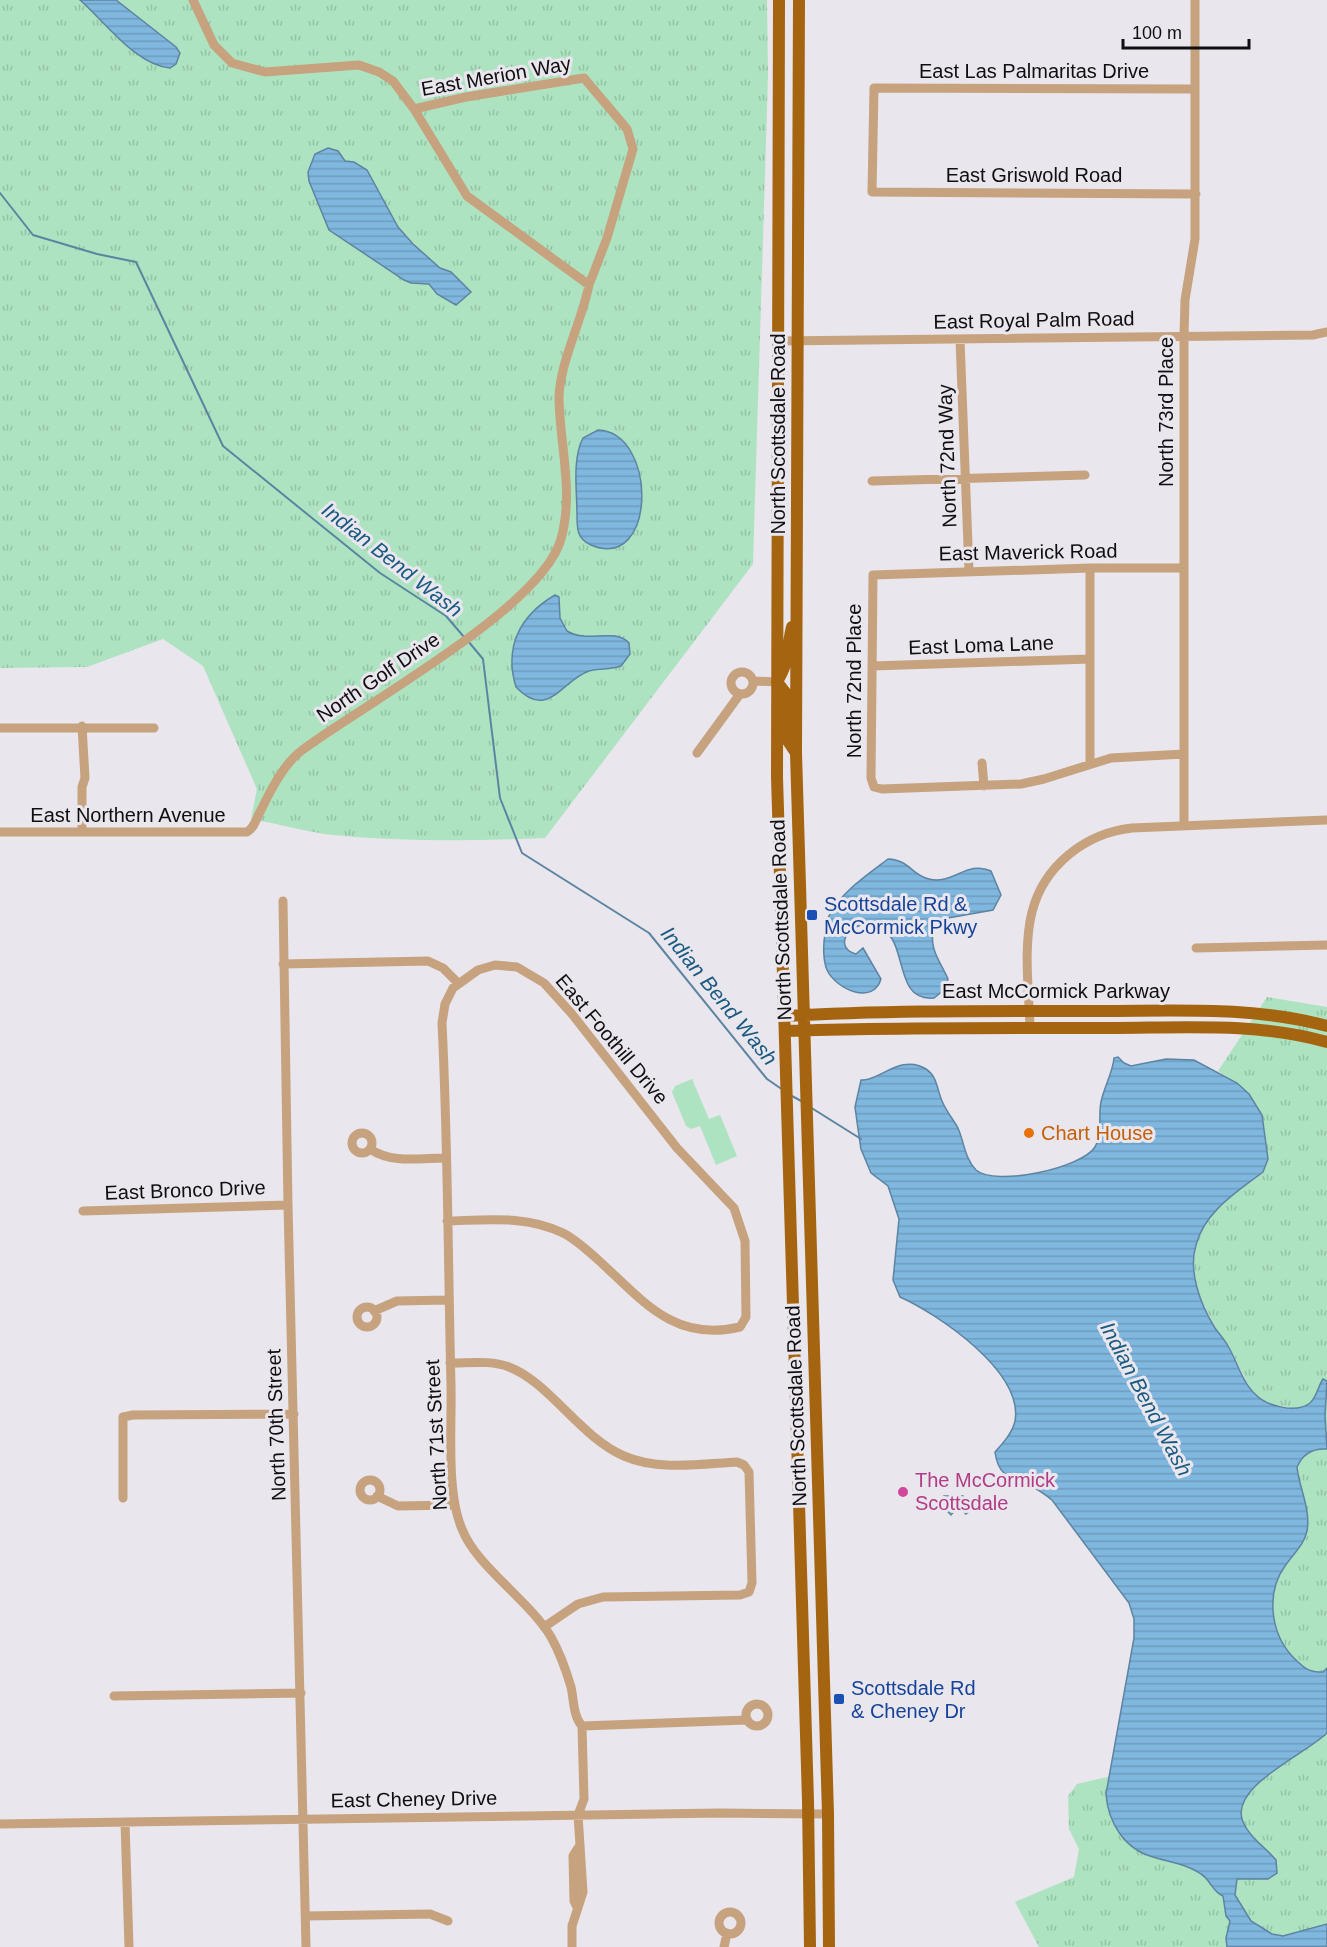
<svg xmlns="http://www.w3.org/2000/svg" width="1327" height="1947" viewBox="0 0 1327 1947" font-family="Arial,sans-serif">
<defs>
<pattern id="grass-tufts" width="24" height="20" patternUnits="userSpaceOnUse" patternTransform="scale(1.5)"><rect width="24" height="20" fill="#aee3c1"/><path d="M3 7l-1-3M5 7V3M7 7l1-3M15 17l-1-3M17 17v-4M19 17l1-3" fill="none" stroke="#94c2a5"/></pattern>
<pattern id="water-rules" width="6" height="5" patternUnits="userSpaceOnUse" patternTransform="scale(1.5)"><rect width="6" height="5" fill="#7fb7df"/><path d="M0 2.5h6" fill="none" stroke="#6d9cbe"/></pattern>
</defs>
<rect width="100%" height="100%" fill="#e9e6ed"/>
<!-- grass -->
<path fill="url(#grass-tufts)" d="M 0,0 L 767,0 L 768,75 L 753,564 L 545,838 C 475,841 403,842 333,835 C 306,832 278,824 251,819 L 257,789 L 203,666 L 163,639 L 87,667 L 0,668 Z
M 1267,997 L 1327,1007 L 1327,1947 L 1039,1947 L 1015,1902 L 1074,1877 L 1079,1849 L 1069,1829 L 1068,1796 L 1077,1784 L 1215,1752 L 1263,1401 C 1243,1385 1239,1360 1224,1340 C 1189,1289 1178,1244 1228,1198 C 1238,1189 1252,1183 1261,1174 C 1268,1167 1268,1157 1267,1148 C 1262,1109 1251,1092 1218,1071 Z"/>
<!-- garden -->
<path fill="#aee3c1" d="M 692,1079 L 709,1119 L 720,1115 L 737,1156 L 716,1165 L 700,1126 L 691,1129 L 686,1126 L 672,1092 L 675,1086 Z"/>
<!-- water -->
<path fill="url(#water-rules)" stroke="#5d84a1" stroke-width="1.5" d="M 80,0 L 116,0 L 176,47 L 180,53 L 176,64 L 170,68 C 136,65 106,23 80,0 Z
M 328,148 L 338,151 L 345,161 L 354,162 L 367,170 L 398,227 L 413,244 L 440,268 L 451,272 L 471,292 L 456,305 L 437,294 L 429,284 L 411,283 L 404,280 L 329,230 L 309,181 L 308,172 L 315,154 Z
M 598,430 C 658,432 657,573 591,545 C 577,539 577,529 577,515 C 577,491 572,459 583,438 Z
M 555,595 L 559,597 L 560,618 L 567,631 C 588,644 614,627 629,643 L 630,654 L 621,666 C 610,670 600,668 589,671 C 562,680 548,721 516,687 C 504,648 519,616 555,595 Z
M 888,859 C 910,860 911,875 929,879 C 953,885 967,860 991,871 L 1001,895 L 993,910 L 948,918 L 934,927 C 928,948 940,961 948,979 L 945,989 L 934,998 C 894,1002 908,945 883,929 C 857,912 828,946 856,954 L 863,948 L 881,979 C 873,1006 836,989 827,970 C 823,960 823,945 825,934 C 826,928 826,921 829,916 C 841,892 867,875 888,859 Z
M 1118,1057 L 1124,1063 L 1131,1066 L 1166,1059 L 1194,1060 L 1237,1083 L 1249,1094 L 1262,1115 L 1268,1159 L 1263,1172 C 1237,1192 1205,1211 1196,1245 C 1188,1271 1200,1304 1215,1328 C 1219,1334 1224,1339 1228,1346 C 1237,1361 1242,1382 1255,1394 C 1266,1406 1296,1414 1310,1403 C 1317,1397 1318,1386 1323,1379 L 1327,1381 L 1325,1416 L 1327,1449 C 1313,1448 1303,1453 1297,1467 C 1299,1488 1311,1509 1307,1531 C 1304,1545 1293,1554 1285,1566 C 1266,1592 1270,1632 1292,1656 C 1302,1666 1308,1673 1323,1672 L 1327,1668 L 1327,1733 C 1306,1754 1228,1787 1243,1822 C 1250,1838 1265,1847 1276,1860 L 1277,1873 L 1268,1879 L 1237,1879 L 1235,1895 L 1251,1921 L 1272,1934 L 1283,1936 L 1327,1924 L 1327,1947 L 1227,1947 L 1226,1938 L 1230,1921 L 1226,1916 L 1223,1896 C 1212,1892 1211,1880 1201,1874 C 1187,1864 1169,1862 1153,1857 C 1124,1849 1108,1822 1106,1794 L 1134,1638 L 1134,1619 L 1129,1603 L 1052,1500 C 1044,1494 1036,1487 1026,1484 C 1007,1477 998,1474 995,1452 C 1003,1443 1013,1432 1015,1421 C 1024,1372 938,1314 900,1297 L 893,1280 L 899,1219 L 888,1186 L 871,1173 L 861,1149 L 858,1129 L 855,1107 L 861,1080 C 878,1082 901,1053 926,1069 C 937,1076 937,1089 942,1101 C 946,1111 953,1119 958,1128 C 964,1142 965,1159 976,1170 C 995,1187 1082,1168 1095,1147 C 1103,1134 1098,1116 1101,1102 C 1104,1087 1113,1072 1114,1058 Z
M 944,1496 L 963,1496 L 974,1506 L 966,1514 L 958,1507 L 951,1515 L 945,1509 Z"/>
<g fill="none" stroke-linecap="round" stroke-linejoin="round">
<!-- stream -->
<path stroke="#5d84a1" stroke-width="2" d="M 0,193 L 33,235 L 97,254 L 136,262 L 223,446 L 380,573 L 446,616 L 464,637
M 468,641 L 483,659 L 500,798 L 522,853 L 649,933 L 767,1079 L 783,1090
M 792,1096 L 803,1102
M 810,1107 L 861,1139"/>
<!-- minor -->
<path stroke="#c6a27f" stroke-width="9" d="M 1194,89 L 874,88 L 872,192 L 1196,194
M 414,109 L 466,97 L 584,78 L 627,129 L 633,149 L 607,238 L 589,285
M 960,340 L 969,571
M 778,341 L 1313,335 L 1327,332
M 872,481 L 1085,475
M 1090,568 L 1090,763
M 872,666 L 1090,659
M731 683a11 11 0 1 1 22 0a11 11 0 1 1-22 0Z
M 754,681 L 777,682
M 0,728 L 154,728
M 697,753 L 740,694
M 1184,754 L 1111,758 L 1044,779 L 1021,784 L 882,789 L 874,787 L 871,778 L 873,575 L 1090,568 L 1184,568
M 982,763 L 984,786
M 1184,825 L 1184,336 L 1185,300 L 1195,239 L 1195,0
M 0,832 L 247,832 C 255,827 256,819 261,810 C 271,790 283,765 301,751 C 362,705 542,608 561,539 C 574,492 560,446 559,399 C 559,364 582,321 589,285 L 467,196 L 414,109 L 393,81 L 379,72 L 359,65 L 265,72 L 232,63 L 214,45 L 193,0
M 82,832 L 82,787 L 85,778 L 82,726
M 283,901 L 288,1205 L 306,1947
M 1196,948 L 1327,945
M 283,964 L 428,961 L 443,968 L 458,983
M 1030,1028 C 1029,991 1023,948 1032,912 C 1044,865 1086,833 1132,828 L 1327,820
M352 1143a10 10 0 1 1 20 0a10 10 0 1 1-20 0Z
M 370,1149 C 392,1164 420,1158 446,1158
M 83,1211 L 288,1205
M 447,1221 C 487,1220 526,1215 563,1233 C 575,1239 586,1249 596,1258 C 641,1298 672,1343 740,1327 L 746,1317 L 745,1241 L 734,1208 L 677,1148 L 572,1014 L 544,983 L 517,967 L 495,965 L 478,970 L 453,988 L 445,1004 L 442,1023 C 448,1144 448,1265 451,1385 C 452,1427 446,1492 462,1529 C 476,1566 529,1600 551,1637 C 560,1653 566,1670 571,1687 C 574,1700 573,1716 582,1726 L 584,1799 L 578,1815 L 583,1892 L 572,1926 L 572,1947
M357 1317a10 10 0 1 1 20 0a10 10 0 1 1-20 0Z
M 374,1311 L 397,1301 L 449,1300
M 450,1363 C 470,1363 491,1360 509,1367 C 549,1382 580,1437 624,1456 C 658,1471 701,1464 737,1462 L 744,1465 L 749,1472 L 752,1583 L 749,1592 L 740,1595 L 603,1597 L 578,1604 L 544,1627
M360 1490a10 10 0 1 1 20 0a10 10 0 1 1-20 0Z
M 377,1496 L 398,1506 L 455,1505
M 123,1498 L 123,1417 L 133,1415 L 294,1414
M 114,1696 L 301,1693
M746 1715a11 11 0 1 1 22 0a11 11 0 1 1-22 0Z
M 582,1726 L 747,1720
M 125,1822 L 129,1947
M 0,1824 L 720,1813 L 828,1814
M 577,1907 L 574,1901 L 573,1856 L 578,1848
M719 1923a11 11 0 1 1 22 0a11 11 0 1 1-22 0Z
M 306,1916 L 430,1914 L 448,1921
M 724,1947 L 727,1933"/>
<!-- major -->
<path stroke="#a56510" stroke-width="12" d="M 779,0 L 777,777 L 808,1801 L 810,1947
M 799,0 L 796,753 L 828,1814 L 829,1947
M 777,681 C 789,664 787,647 792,627
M 777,682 L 787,695 L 788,741 L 796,753
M 784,1016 C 889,1010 995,1011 1100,1011 C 1177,1011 1252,1006 1327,1026
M 785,1031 C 893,1027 1001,1028 1109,1028 C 1181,1028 1257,1022 1327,1042"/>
</g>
<!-- markers -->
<g fill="#1a4fb4" stroke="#e9e6ed" stroke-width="2">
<rect x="806" y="909" width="12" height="12" rx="3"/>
<rect x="833" y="1693" width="12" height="12" rx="3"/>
</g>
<circle fill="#e8710a" stroke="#e9e6ed" stroke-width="2" cx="1029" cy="1133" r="6"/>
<circle fill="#d1479c" stroke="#e9e6ed" stroke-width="2" cx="903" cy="1492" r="6"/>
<g text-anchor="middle" stroke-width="6" stroke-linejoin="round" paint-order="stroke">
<!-- street labels -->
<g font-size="20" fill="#0f0e10" stroke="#e9e6ed">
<text x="1034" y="78">East Las Palmaritas Drive</text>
<text transform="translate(496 76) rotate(-10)" y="7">East Merion Way</text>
<text x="1034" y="182">East Griswold Road</text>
<text transform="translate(1034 320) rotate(-1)" y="7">East Royal Palm Road</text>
<text transform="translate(1166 412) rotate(-90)" y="7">North 73rd Place</text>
<text transform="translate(778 434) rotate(-90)" y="7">North Scottsdale Road</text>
<text transform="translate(947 456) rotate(-92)" y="7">North 72nd Way</text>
<text transform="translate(1028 552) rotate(-1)" y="7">East Maverick Road</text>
<text transform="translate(981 645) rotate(-2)" y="7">East Loma Lane</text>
<text transform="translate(378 677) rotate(-34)" y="7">North Golf Drive</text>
<text transform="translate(854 681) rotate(-90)" y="7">North 72nd Place</text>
<text x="128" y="822">East Northern Avenue</text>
<text transform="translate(781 920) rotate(-92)" y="7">North Scottsdale Road</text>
<text x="1056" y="998">East McCormick Parkway</text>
<text transform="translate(612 1039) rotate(50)" y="7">East Foothill Drive</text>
<text transform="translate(185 1190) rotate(-2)" y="7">East Bronco Drive</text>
<text transform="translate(796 1406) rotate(-92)" y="7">North Scottsdale Road</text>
<text transform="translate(276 1425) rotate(-92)" y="7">North 70th Street</text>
<text transform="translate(436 1435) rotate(-93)" y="7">North 71st Street</text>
<text transform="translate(414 1799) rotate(-1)" y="7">East Cheney Drive</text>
</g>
<!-- transit labels -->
<g font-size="20" fill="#164399" stroke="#e9e6ed" text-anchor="start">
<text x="824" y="911">Scottsdale Rd &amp;<tspan x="824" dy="23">McCormick Pkwy</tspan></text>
<text x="851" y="1695">Scottsdale Rd<tspan x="851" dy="23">&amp; Cheney Dr</tspan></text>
</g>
<!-- food labels -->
<g font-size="20" fill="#c56008" stroke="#e9e6ed" text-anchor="start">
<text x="1041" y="1140">Chart House</text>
</g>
<!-- hotel labels -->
<g font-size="20" fill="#b23c85" stroke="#e9e6ed" text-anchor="start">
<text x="915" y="1487">The McCormick<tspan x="915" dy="23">Scottsdale</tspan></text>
</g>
<!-- water labels -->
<g font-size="21" font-style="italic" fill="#1a5a81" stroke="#e9e6ed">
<text transform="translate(392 560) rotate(38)" y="7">Indian Bend Wash</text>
<text transform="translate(719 996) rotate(51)" y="7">Indian Bend Wash</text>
<text transform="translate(1146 1399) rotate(62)" y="7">Indian Bend Wash</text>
</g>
</g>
<!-- scale -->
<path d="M1123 39v9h126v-9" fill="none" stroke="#0f0e10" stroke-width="3"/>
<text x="1132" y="39" font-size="18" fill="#0f0e10" stroke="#e9e6ed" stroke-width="4.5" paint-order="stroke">100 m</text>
</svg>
